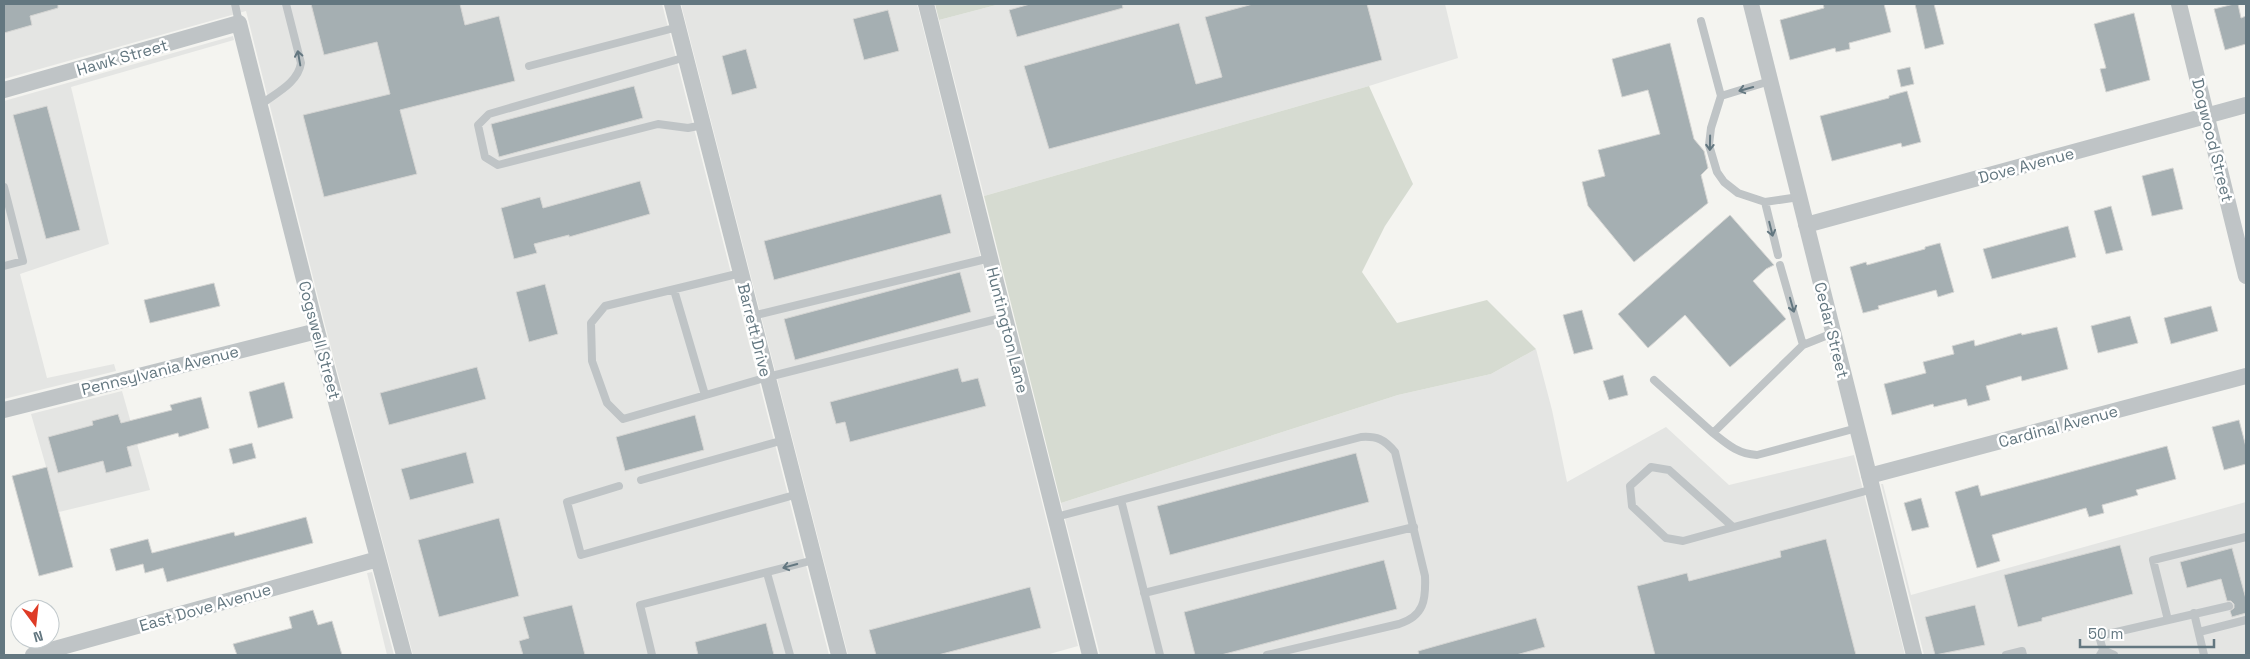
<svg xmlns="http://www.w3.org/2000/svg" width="2250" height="659" viewBox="0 0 2250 659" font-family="'Space Grotesk',sans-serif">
<rect width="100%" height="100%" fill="#f4f4f0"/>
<!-- built -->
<path fill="#e4e5e3" d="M 4,4 L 662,4 L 829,655 L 413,655 L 326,329 L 246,11 L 4,79 Z
M 681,4 L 917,4 L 1078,646 L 1046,655 L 848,655 Z
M 1000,4 L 1445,4 L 1458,58 L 1369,86 L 984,196 L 939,20 Z
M 233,36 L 234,40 L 71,87 L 109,244 L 20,274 L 47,378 L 114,364 L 116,371 L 4,399 L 4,101 Z
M 1536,349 L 1552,410 L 1567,482 L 1666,427 L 1729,485 L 1854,455 L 1905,655 L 1100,655 L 1061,503 L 1398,395 L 1491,374 Z
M 122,391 L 150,490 L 59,512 L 31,414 Z
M 1881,484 L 1883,484 L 1911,595 L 2246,502 L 2246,655 L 1924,655 Z
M 372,572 L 394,655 L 387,655 L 367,573 Z"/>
<!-- green -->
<path fill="#d6dbd1" d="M 935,4 L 1000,4 L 939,20 Z
M 1369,86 L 1413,184 L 1385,226 L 1362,272 L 1397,323 L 1487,300 L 1536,349 L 1491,374 L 1398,395 L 1061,503 L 984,196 Z"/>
<!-- building -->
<path fill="#a5afb2" stroke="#d5d5d3" d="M 4,4 L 58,4 L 58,8 L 30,16 L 32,25 L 4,33 Z
M 311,4 L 460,4 L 465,25 L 499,16 L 515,81 L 400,110 L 417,174 L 324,197 L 303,115 L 390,94 L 377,42 L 324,55 Z
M 1030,4 L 1122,4 L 1123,8 L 1017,37 L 1009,10 Z
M 1253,4 L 1367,4 L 1382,60 L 1049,149 L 1024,66 L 1179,23 L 1196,84 L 1222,77 L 1205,17 Z
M 1823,4 L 1884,4 L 1891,32 L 1849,43 L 1850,49 L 1836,52 L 1835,48 L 1790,60 L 1780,20 L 1824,8 Z
M 1915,4 L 1934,4 L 1944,44 L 1925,49 Z
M 2234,4 L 2238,4 L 2241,18 L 2246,16 L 2246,44 L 2225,50 L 2214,9 Z
M 888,10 L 899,51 L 864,60 L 853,19 Z
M 2134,13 L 2150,80 L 2106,92 L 2100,69 L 2106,68 L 2094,24 Z
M 1670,43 L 1694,139 L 1704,151 L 1708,168 L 1701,175 L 1708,203 L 1634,262 L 1588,206 L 1582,182 L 1605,176 L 1598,150 L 1660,134 L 1648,90 L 1622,97 L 1612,59 Z
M 746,49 L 757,88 L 732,95 L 722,56 Z
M 1910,67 L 1914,84 L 1901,87 L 1897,70 Z
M 634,86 L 643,118 L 499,157 L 491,124 Z
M 1907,91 L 1921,142 L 1902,147 L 1901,143 L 1832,161 L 1820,116 L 1889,98 L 1889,96 Z
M 47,106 L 80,230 L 46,239 L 13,115 Z
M 2173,168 L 2183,209 L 2152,216 L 2142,176 Z
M 640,181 L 650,214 L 569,237 L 569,235 L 534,244 L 537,253 L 514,259 L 501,208 L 540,197 L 543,208 Z
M 941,194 L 951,233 L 774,280 L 764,241 Z
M 2111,206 L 2123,250 L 2106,254 L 2094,211 Z
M 1730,215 L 1774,265 L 1766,269 L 1753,281 L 1786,319 L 1730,367 L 1685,315 L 1648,348 L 1618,314 Z
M 2068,226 L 2076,257 L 1992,279 L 1983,249 Z
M 1940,243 L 1954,292 L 1938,297 L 1936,290 L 1878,306 L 1879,309 L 1863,313 L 1850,267 L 1866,262 L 1867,265 L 1925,249 L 1925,247 Z
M 960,272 L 971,312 L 795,360 L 784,319 Z
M 214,283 L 220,306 L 150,323 L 144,300 Z
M 545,284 L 558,334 L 529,342 L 516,292 Z
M 2211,306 L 2218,331 L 2171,344 L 2164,318 Z
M 1582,310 L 1593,349 L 1574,354 L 1563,315 Z
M 2130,316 L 2138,343 L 2098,353 L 2091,326 Z
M 2057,327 L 2068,369 L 2022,381 L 2021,376 L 1986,386 L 1990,400 L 1968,406 L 1966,399 L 1934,407 L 1933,404 L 1892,415 L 1884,384 L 1926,373 L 1923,362 L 1954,354 L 1952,346 L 1974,340 L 1975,346 L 2021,333 L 2022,335 Z
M 477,367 L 486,399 L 389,425 L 380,393 Z
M 958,368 L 962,382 L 978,378 L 986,406 L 850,442 L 845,422 L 836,424 L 830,402 Z
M 1623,375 L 1628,395 L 1609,400 L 1603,381 Z
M 284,382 L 293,418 L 258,428 L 249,392 Z
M 201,397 L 209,428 L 179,437 L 178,433 L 127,447 L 132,466 L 106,473 L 103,461 L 58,473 L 48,437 L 93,425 L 92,421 L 118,414 L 121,423 L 172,410 L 170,405 Z
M 695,415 L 704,450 L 625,471 L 616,437 Z
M 2239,420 L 2246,447 L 2246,464 L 2224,470 L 2212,427 Z
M 252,443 L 256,458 L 233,464 L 229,449 Z
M 2167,446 L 2176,479 L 2136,490 L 2138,495 L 2102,505 L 2104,513 L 2089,517 L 2086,508 L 1992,535 L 2000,561 L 1977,568 L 1955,492 L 1978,485 L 1981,496 Z
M 466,452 L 474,483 L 410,500 L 401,469 Z
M 1356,453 L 1369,502 L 1170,555 L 1157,506 Z
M 47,467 L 73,567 L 39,576 L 12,476 Z
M 1921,498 L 1929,527 L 1912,531 L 1904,503 Z
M 306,517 L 313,543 L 167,582 L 163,568 L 145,573 L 143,564 L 116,571 L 110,549 L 148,539 L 152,553 L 234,532 L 235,536 Z
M 499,518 L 519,596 L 439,617 L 418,540 Z
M 1826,539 L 1856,655 L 1655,655 L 1637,586 L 1687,573 L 1689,581 L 1781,557 L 1780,551 Z
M 2120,545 L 2133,594 L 2042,618 L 2042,621 L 2018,627 L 2004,575 Z
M 2232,548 L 2246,599 L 2246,613 L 2232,617 L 2230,611 L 2234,608 L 2234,604 L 2231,601 L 2227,601 L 2221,579 L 2187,588 L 2180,562 Z
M 1384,560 L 1397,609 L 1221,655 L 1195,655 L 1184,612 Z
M 1030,587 L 1041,628 L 938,655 L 876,655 L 869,630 Z
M 572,605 L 585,655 L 523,655 L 519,641 L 529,638 L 523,617 Z
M 1975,605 L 1985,645 L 1935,655 L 1925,617 Z
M 313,610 L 318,625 L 332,621 L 342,655 L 237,655 L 233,644 L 292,628 L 289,617 Z
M 1536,618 L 1545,647 L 1516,655 L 1419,655 L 1418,651 Z
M 766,623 L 774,655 L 698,655 L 695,642 Z"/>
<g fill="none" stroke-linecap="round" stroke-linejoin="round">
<!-- lane -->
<path stroke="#bfc4c6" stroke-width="8" d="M 235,4 L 239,23
M 1701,21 L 1721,96 L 1711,128 L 1709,145 L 1717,172 L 1724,182 L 1738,193 L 1765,202 L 1799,197
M 686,57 L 489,114 L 478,125 L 485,157 L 498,165 L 658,124 L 688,128 L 703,125
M 529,66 L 678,27
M 1721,96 L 1770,81
M 260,105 C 276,93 298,83 301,63 L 286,4
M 4,187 L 23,261 L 4,266
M 1765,202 L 1778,255
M 1780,265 L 1803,345
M 741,273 L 605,306 L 591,323 L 592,361 L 607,403 L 623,419 L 768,377 L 1005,317
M 674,290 L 705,395
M 752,316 L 990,258
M 1833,333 L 1803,345 L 1713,433 C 1728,445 1738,454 1757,455 L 1857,428
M 1654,380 L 1713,433
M 641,480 L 784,440
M 619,486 L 567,502 L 581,555 L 798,494
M 1121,500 L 1160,655
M 1056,517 L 1361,437 C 1377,436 1384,439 1395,452 L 1425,576 C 1426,600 1424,616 1399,624 L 1267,655
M 1733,527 L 1669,470 L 1651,467 L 1630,486 L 1632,506 L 1666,538 L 1683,541 L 1873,489
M 767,573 L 790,655
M 1144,593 L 1414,527
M 2194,613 L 2204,655
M 2168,620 L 2153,560 L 2246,537
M 2199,632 L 2246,620
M 2103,650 L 2114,655
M 652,655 L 640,605 L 814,560
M 2006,655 L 2022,651 L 2023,655
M 2100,655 L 2103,650 L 2099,636 L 2229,606"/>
<!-- street -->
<path stroke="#bfc4c6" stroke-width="16" d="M 672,4 L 839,655
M 926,4 L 1090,655
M 1751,4 L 1914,655
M 2179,4 L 2246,276
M 4,90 L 239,23 L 317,331 L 404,655
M 1806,225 L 2246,105
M 4,410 L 317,331
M 1869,476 L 2246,376
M 33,655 L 378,559"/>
</g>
<!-- one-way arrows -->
<defs><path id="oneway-shaft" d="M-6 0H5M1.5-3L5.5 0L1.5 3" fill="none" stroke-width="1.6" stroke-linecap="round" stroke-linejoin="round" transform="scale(1.25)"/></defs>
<g stroke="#637780">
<use href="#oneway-shaft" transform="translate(299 58) rotate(-100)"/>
<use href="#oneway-shaft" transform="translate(1746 89) rotate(164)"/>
<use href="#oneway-shaft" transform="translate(1710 143) rotate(91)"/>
<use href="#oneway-shaft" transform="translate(1771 229) rotate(76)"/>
<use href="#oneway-shaft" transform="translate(1792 305) rotate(74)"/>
<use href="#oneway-shaft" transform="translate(790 566) rotate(165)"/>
</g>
<g text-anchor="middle" stroke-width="5" stroke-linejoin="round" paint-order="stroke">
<!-- street labels -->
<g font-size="16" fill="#637780" stroke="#fff">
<text transform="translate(122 57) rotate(-16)" y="6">Hawk Street</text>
<text transform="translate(2213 140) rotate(76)" y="6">Dogwood Street</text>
<text transform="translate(2026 165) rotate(-15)" y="6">Dove Avenue</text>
<text transform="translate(755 330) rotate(76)" y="6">Barrett Drive</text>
<text transform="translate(1008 330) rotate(76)" y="6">Huntington Lane</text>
<text transform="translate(1832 330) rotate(76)" y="6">Cedar Street</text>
<text transform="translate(320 340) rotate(75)" y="6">Cogswell Street</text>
<text transform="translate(160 370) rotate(-14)" y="6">Pennsylvania Avenue</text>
<text transform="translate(2058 426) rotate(-15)" y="6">Cardinal Avenue</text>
<text transform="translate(205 607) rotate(-16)" y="6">East Dove Avenue</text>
</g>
</g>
<!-- border -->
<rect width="2250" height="659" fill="none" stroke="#637780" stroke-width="10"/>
<!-- north arrow -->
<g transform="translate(35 624) rotate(165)"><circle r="24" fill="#ffffff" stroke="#c1c9cc"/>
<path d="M0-4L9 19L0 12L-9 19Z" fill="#de3b26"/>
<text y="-8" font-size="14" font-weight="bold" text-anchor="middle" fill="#637780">N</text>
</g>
<!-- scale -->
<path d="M2080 639v8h134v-8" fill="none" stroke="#637780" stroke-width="2.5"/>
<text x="2088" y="639" font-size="15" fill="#637780" stroke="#ffffff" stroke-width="4" paint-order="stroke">50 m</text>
</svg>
